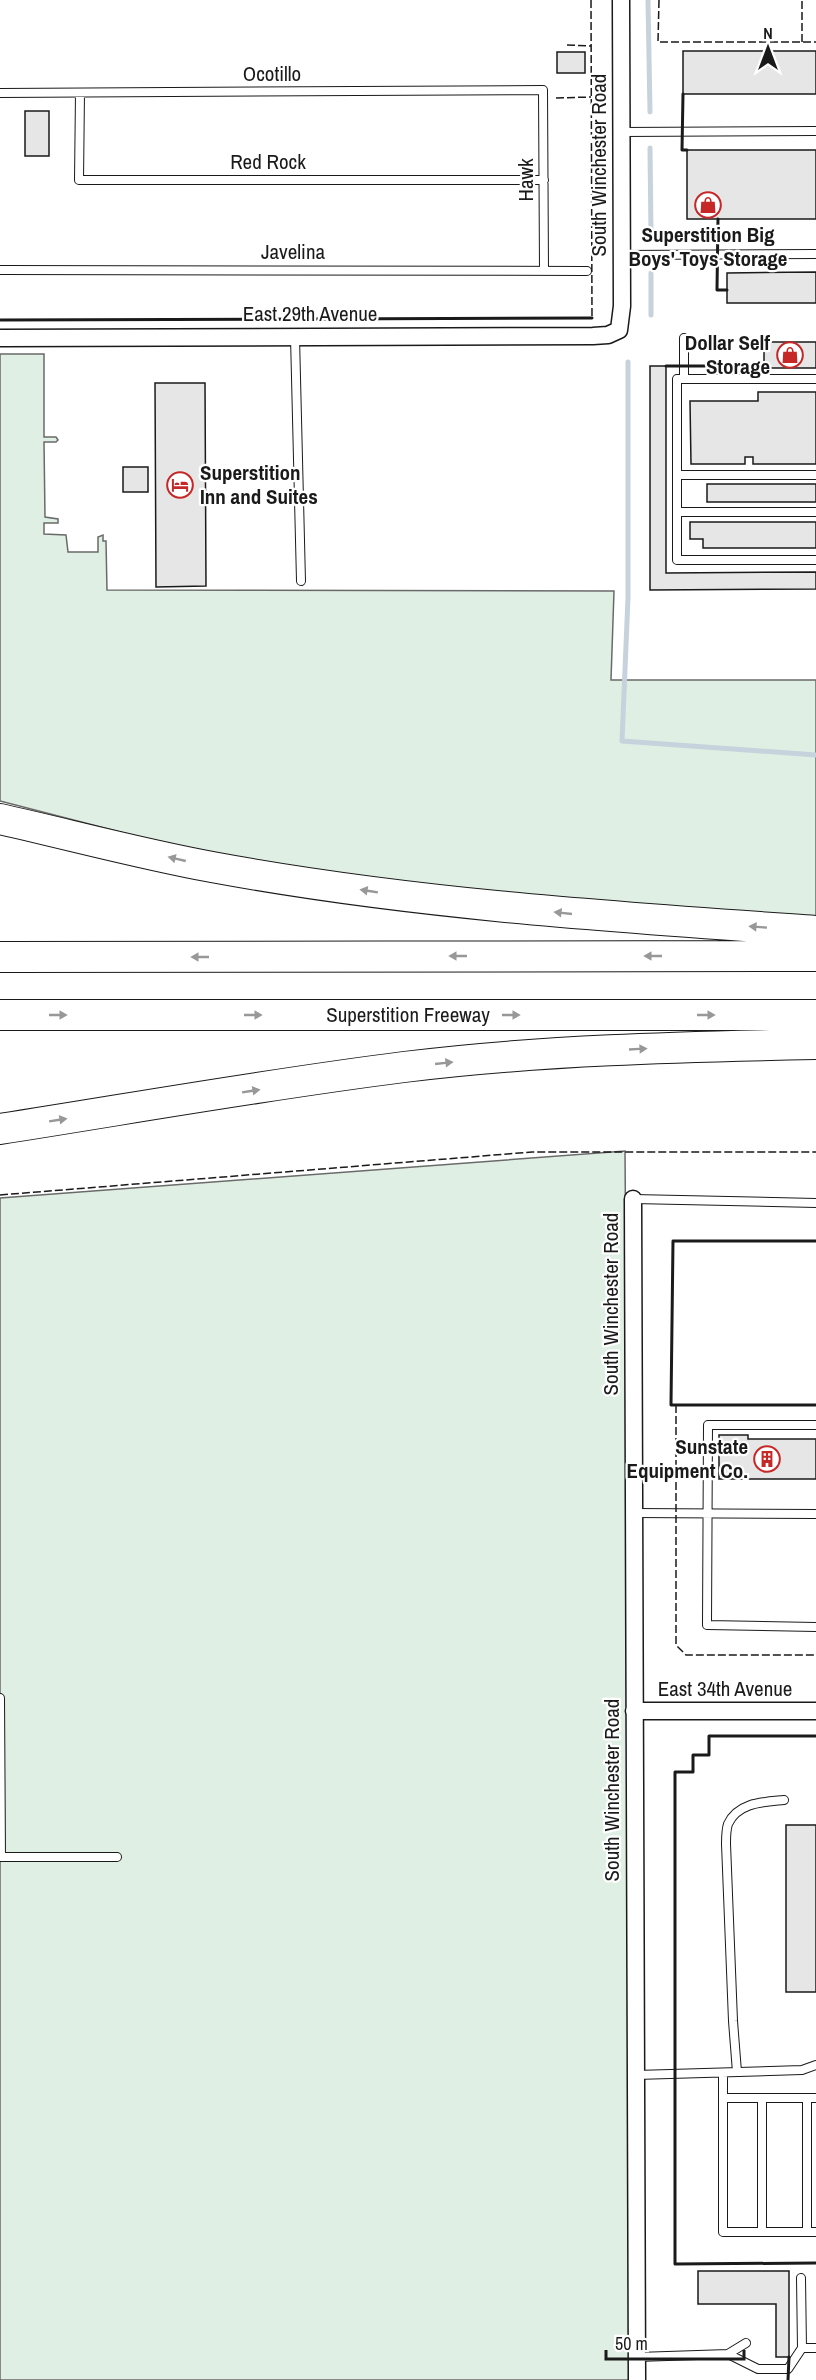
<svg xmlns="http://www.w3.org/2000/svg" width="816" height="2380" viewBox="0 0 816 2380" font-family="'Archivo Narrow',sans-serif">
<rect width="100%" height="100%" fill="#fff"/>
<!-- green -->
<path fill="#e0efe3" stroke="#6a6a6a" stroke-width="1.5" d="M 0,354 L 44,354 L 44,437 L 56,437 L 58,440 L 56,442 L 44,442 L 45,517 L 58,519 L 58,523 L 44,523 L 44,534 L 66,535 L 68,552 L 98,552 L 98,537 L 103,535 L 103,541 L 106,541 L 107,590 L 614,591 L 611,680 L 816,680 L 816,918 L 465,892 L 213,856 L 0,801 Z
M 625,1151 L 634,2380 L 0,2380 L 0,1198 Z"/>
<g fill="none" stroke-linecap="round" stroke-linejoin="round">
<!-- stream -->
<path stroke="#c6d2dc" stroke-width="5" d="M 648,0 L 650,112
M 650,148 L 651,235
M 651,273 L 651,315
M 628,362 L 628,598 L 622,741 L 816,755"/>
</g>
<!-- building -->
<path fill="#e6e6e6" stroke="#1a1a1a" stroke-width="1.5" d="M 683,51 L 816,51 L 816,94 L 683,94 Z
M 557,52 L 585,52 L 585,73 L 557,73 Z
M 25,111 L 49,111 L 49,156 L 25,156 Z
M 687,150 L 816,150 L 816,219 L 687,219 Z
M 816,272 L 816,303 L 727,303 L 727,273 Z
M 764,342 L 816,342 L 816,368 L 764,368 Z
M 650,366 L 666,366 L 666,573 L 816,572 L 816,589 L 650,590 Z
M 155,383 L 205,383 L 206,586 L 156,587 Z
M 758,392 L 816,392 L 816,464 L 753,464 L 753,457 L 745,457 L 745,464 L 691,464 L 690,401 L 758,401 Z
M 123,467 L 148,467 L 148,492 L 123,492 Z
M 707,484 L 816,484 L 816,502 L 707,502 Z
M 690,522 L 816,522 L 816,548 L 703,548 L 703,539 L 690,539 Z
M 719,1435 L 748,1435 L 748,1439 L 816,1439 L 816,1479 L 719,1479 Z
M 786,1825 L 816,1825 L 816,1992 L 786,1992 Z
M 698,2271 L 789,2271 L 789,2357 L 776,2357 L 776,2304 L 698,2304 Z"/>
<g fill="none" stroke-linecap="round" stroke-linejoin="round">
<!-- service casing -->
<g stroke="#1a1a1a" stroke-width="10">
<path id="service" d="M 0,93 L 543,90 L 544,270
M 80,93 L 79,180 L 544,180
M 622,132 L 816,131
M 622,255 L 816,254
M 0,270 L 587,271
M 295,337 L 301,581
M 684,379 L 684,338
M 816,379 L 677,379 L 677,560 L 816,560
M 677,475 L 816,475
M 677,512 L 816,512
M 633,1199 L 816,1203
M 816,1425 L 708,1425 L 707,1625 L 816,1627
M 634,1513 L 816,1514
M 0,1698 L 1,1857
M 0,1857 L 117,1857
M 737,2072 L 733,2021 L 726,1844 C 726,1838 726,1830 728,1824 C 738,1802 764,1802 784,1800
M 723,2073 L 723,2232 L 816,2232
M 636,2075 L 802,2070 L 816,2065
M 723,2098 L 816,2098
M 762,2098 L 762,2232
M 807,2098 L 807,2232
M 801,2278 L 802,2348
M 728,2354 L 758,2369 L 788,2369 L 802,2348 L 816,2348
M 637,2357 L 728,2354 L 746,2343"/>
</g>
<!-- minor casing -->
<g stroke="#1a1a1a" stroke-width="19">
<path id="minor" d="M 0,338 L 593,336 L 608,335 L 619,330 L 622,306 L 621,0
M 633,1199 L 637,2380
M 634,1711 L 816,1711"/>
</g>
<!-- motorway casing -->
<g stroke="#1a1a1a" stroke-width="32">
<path id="motorway" d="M 0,819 C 71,835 141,854 212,867 C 412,904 614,917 816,931
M 0,957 L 816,956
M 0,1015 L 816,1015
M 0,1129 C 134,1108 269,1084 404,1067 C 541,1050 678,1047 816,1044"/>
</g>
<!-- service -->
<use href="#service" stroke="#fff" stroke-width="8"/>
<!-- minor -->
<use href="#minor" stroke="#fff" stroke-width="16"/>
<!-- motorway -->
<use href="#motorway" stroke="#fff" stroke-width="30"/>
<!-- fence -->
<path stroke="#1a1a1a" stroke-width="1.5" stroke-dasharray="8 3" stroke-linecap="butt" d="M 591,0 L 592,318
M 659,0 L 658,42 L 816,42
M 802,42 L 802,0
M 567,45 L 591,46
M 556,98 L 591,97
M 0,1195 L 532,1152 L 816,1152
M 676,1405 L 676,1645 L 686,1655 L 816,1655"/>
<!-- wall -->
<path stroke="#1a1a1a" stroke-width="3" d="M 683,94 L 682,150 L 687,150
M 718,219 L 717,290 L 727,290
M 0,320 L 592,318
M 666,366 L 758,366 L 758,368 L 764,368
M 816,1241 L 673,1241 L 671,1405 L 816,1405
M 816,1736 L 709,1736 L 709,1755 L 693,1755 L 693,1772 L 675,1772 L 675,2264 L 816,2263
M 788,2380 L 789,2357"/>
</g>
<!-- one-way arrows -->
<defs><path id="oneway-solid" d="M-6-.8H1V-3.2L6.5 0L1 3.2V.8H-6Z" transform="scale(1.5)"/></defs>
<g fill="#989898">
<use href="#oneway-solid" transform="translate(177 859) rotate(-167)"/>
<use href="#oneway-solid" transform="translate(369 891) rotate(-171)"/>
<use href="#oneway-solid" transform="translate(563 913) rotate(-174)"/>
<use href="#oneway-solid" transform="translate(758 927) rotate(-176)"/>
<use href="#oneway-solid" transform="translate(458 956) rotate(-180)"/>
<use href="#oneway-solid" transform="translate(653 956) rotate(-180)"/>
<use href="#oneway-solid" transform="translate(200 957) rotate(180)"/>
<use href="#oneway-solid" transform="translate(58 1015)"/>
<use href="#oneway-solid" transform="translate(253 1015)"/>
<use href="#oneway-solid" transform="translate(511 1015)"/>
<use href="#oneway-solid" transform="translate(706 1015)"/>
<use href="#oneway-solid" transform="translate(638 1049) rotate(-3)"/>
<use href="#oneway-solid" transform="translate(444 1063) rotate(-6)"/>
<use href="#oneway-solid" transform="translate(251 1091) rotate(-9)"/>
<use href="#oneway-solid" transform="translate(58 1120) rotate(-9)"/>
</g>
<!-- icons -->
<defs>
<g id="shop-ring" transform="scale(1.35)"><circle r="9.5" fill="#fff" stroke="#c62828" stroke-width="1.5"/><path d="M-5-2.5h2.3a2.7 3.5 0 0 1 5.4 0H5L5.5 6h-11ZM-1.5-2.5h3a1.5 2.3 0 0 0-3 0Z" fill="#c62828"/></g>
<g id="hotel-ring" transform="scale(1.35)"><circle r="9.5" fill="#fff" stroke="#c62828" stroke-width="1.5"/><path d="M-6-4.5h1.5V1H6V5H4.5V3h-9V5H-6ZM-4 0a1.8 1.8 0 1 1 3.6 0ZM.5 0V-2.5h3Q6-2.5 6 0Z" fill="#c62828"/></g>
<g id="building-ring" transform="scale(1.35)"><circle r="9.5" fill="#fff" stroke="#c62828" stroke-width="1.5"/><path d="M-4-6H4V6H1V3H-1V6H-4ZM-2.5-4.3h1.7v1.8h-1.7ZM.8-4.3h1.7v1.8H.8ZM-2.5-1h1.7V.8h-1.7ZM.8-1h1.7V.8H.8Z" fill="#c62828"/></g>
</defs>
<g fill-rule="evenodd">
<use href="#shop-ring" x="708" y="205"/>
<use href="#shop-ring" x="790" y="355"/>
<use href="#hotel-ring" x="180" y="485"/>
<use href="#building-ring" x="767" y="1459"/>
</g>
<g text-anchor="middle" stroke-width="4.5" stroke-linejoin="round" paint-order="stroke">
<!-- street labels -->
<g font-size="21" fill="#1a1a1a" stroke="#fff">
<text x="272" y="81">Ocotillo</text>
<text x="268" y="169">Red Rock</text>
<text transform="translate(599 165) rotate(-90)" y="7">South Winchester Road</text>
<text transform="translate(526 180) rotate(-90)" y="7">Hawk</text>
<text x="293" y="259">Javelina</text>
<text x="310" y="321">East 29th Avenue</text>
<text x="408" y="1022">Superstition Freeway</text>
<text transform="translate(611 1304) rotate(-90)" y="7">South Winchester Road</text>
<text x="725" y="1696">East 34th Avenue</text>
<text transform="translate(612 1790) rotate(-90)" y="7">South Winchester Road</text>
</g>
<!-- poi labels -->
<g font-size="21" font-weight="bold" fill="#1a1a1a" stroke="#fff" text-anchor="end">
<text x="708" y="242" text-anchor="middle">Superstition Big<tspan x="708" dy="24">Boys' Toys Storage</tspan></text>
<text x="770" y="350">Dollar Self<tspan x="770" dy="24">Storage</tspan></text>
<text x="200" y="480" text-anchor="start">Superstition<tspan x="200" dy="24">Inn and Suites</tspan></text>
<text x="748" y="1454">Sunstate<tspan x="748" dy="24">Equipment Co.</tspan></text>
</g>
</g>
<!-- north arrow -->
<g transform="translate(768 48)" stroke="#ffffff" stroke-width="4.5" paint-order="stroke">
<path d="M0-4.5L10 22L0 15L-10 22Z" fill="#1a1a1a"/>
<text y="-9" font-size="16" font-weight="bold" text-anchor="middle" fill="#1a1a1a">N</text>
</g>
<!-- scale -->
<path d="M606 2350v9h138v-9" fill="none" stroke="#1a1a1a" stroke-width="3"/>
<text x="615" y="2350" font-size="18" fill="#1a1a1a" stroke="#ffffff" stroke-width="4.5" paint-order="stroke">50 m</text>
</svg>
